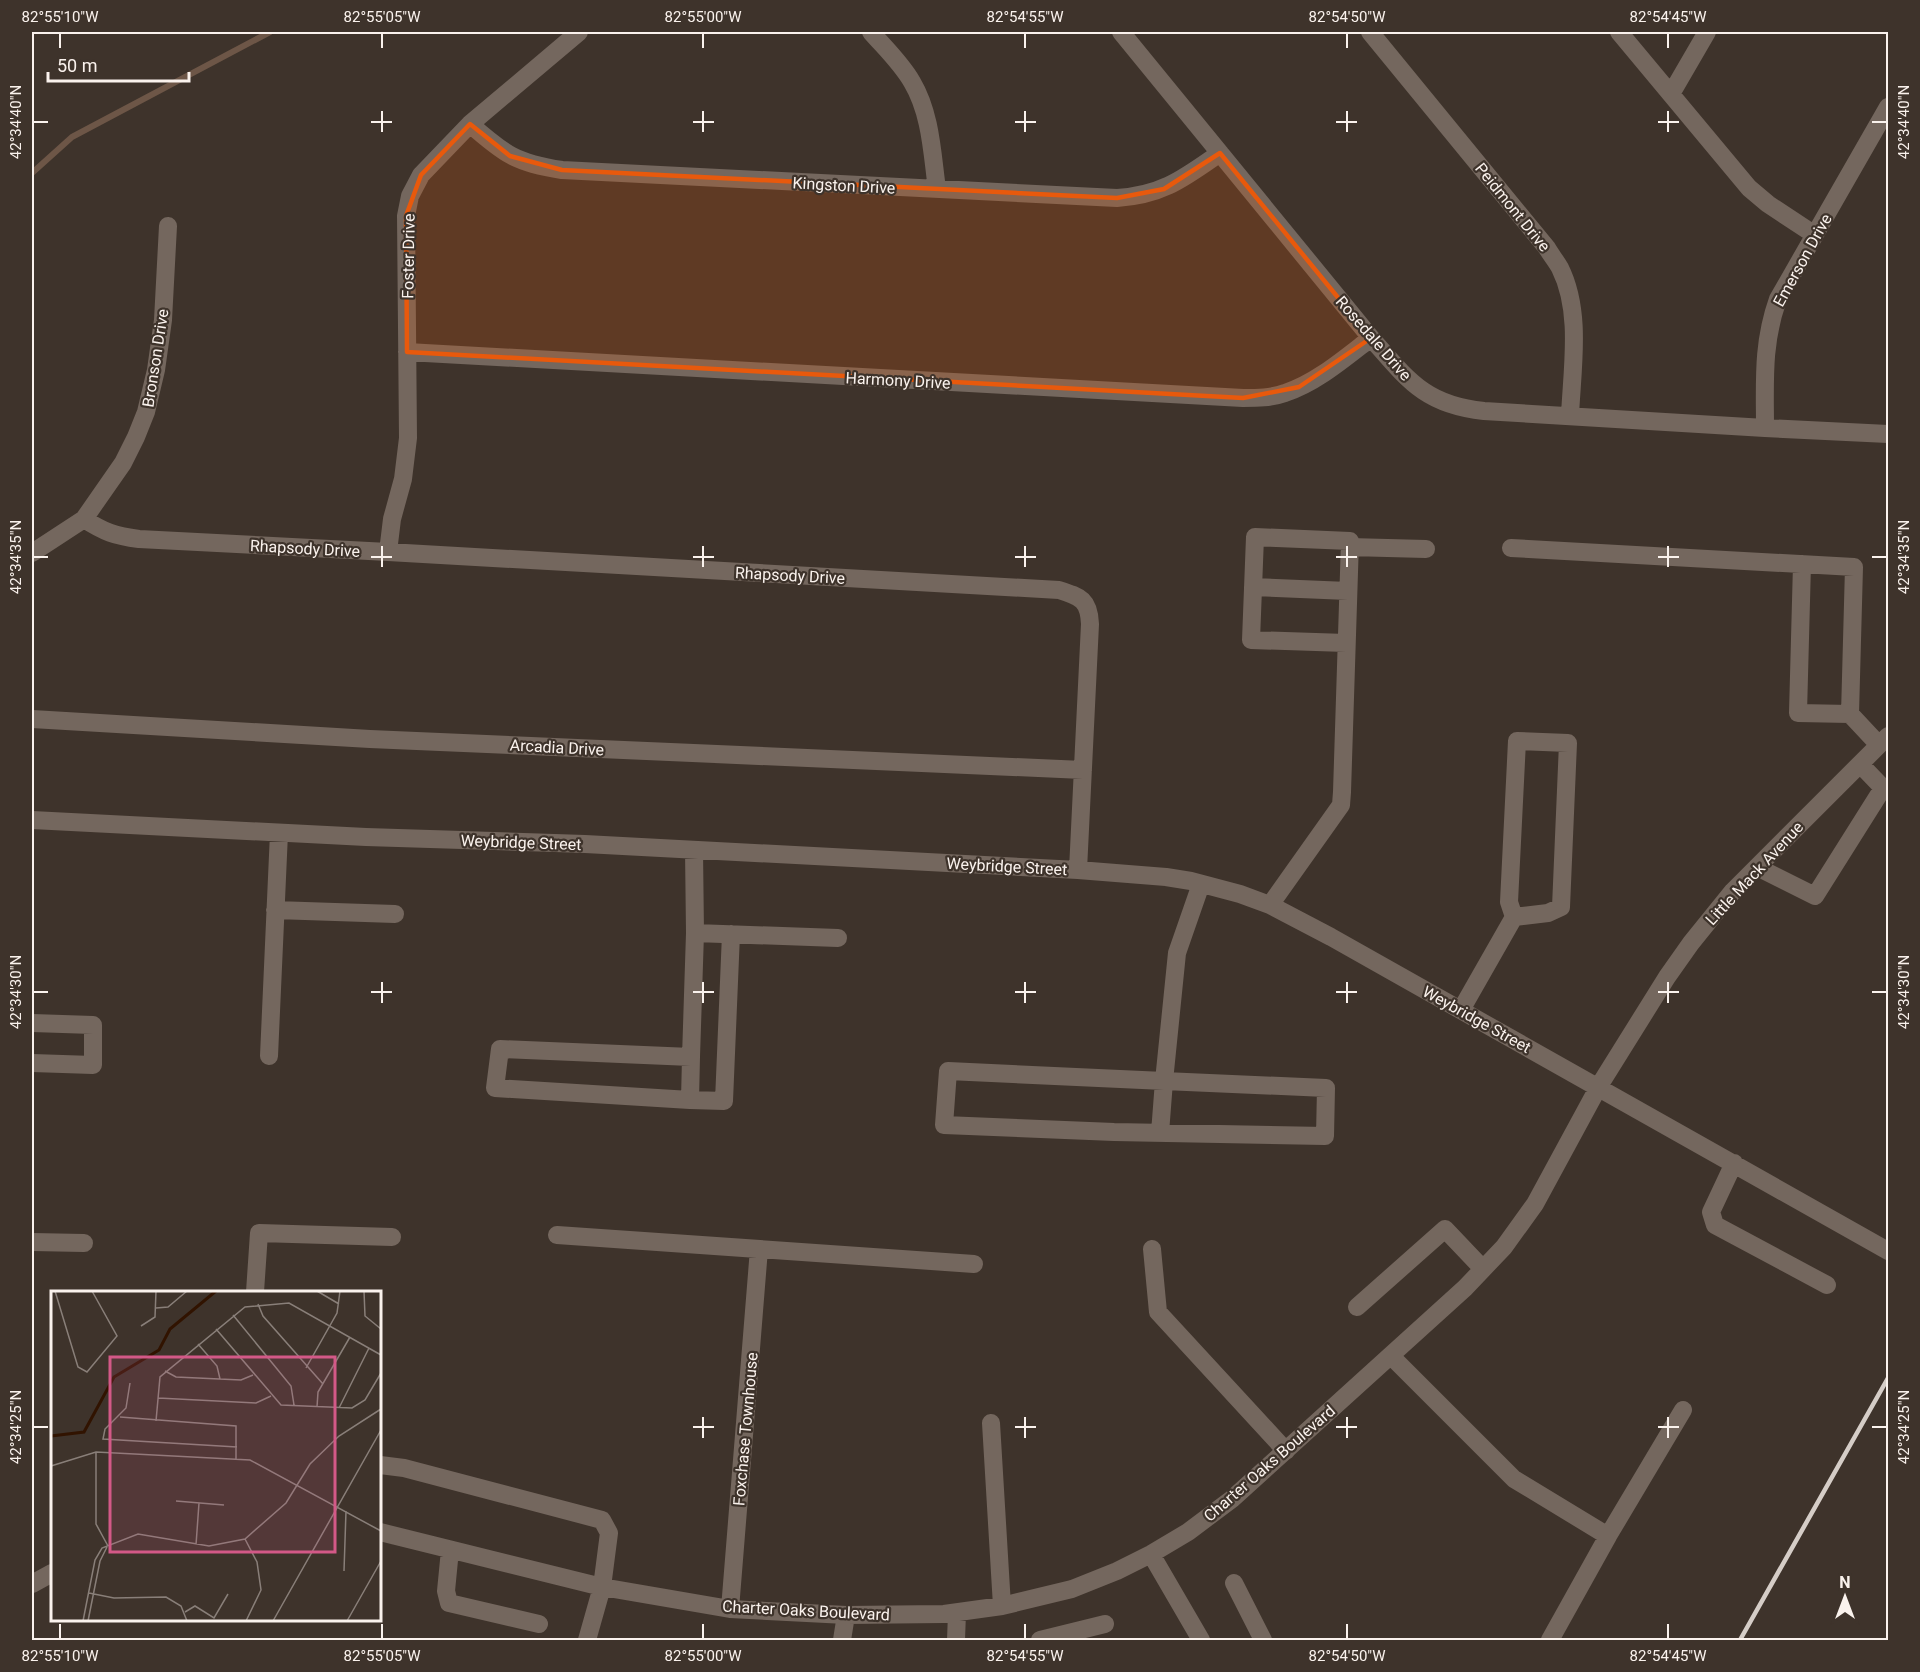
<svg xmlns="http://www.w3.org/2000/svg" width="1920" height="1672" viewBox="0 0 1920 1672" font-family="Roboto,sans-serif">
<rect width="100%" height="100%" fill="#3e332b"/>
<g fill="none" stroke-linecap="round" stroke-linejoin="round">
<!-- stream -->
<path stroke="#6d5647" stroke-width="6" d="M 32,173 L 72,137 L 270,32"/>
<!-- minor -->
<path stroke="#74675e" stroke-width="18" d="M 871,32 C 885,48 901,63 912,82 C 931,114 932,153 937,189
M 1121,32 L 1371,338 C 1408,380 1425,405 1484,411 L 1765,428 L 1888,434
M 1370,32 L 1547,248 C 1551,255 1556,261 1560,268 C 1582,312 1572,368 1570,416
M 1619,32 L 1749,188 L 1768,204 L 1815,235
M 1671,94 L 1707,32
M 470,124 C 504,154 516,163 562,170 L 1117,198 C 1163,195 1184,178 1220,153
M 407,352 L 1243,398 C 1257,398 1271,398 1285,393 C 1316,383 1345,358 1371,338
M 1765,428 C 1765,382 1762,344 1778,299 L 1888,107
M 84,519 C 104,532 115,536 139,539 L 388,552 L 1059,590 C 1081,597 1089,600 1090,624 L 1078,870
M 1349,547 L 1426,549
M 1511,548 L 1854,567 L 1850,714 L 1879,745
M 388,552 L 392,519 L 403,479 L 408,438 L 406,216 L 410,196 L 421,175 L 470,124 L 579,32
M 32,553 L 84,519 L 123,463 L 136,437 L 146,412 L 156,370 L 163,320 L 168,226
M 1802,564 L 1798,713 L 1850,714
M 1253,587 L 1348,591
M 32,719 L 370,739 L 1083,770
M 32,820 L 366,837 L 585,844 L 1078,870 L 1166,877 L 1191,881 L 1240,894 L 1270,905 L 1331,937 L 1888,1251
M 1757,867 L 1815,896 L 1883,788 L 1860,764
M 1270,905 L 1341,805 L 1342,792 L 1350,541 L 1255,537 L 1251,640 L 1346,643
M 275,910 L 395,914
M 695,933 L 838,938
M 1461,1010 L 1514,917 L 1509,902 L 1517,741 L 1568,743 L 1561,907 L 1548,913 L 1514,917
M 32,1023 L 93,1025 L 93,1065 L 32,1063
M 269,1056 L 279,833
M 691,1057 L 690,1100 L 495,1088 L 500,1049 L 691,1057 L 695,933 L 694,850
M 690,1100 L 724,1101 L 731,934
M 1160,1133 L 1164,1081 L 948,1071 L 944,1125 L 1114,1132 L 1325,1136 L 1326,1088 L 1164,1081 L 1177,953 L 1201,884
M 1734,1163 L 1711,1212 L 1715,1225 L 1827,1285
M 557,1235 L 974,1264
M 32,1242 L 84,1243
M 1152,1249 L 1158,1312 L 1286,1451
M 255,1292 L 259,1233 L 392,1237
M 1357,1307 L 1445,1229 L 1483,1269
M 1391,1356 L 1514,1479 L 1608,1536 L 1683,1410
M 991,1423 L 1002,1606
M 380,1465 L 404,1468 L 602,1520 L 609,1533 L 602,1587 L 587,1640
M 380,1532 L 602,1587 L 730,1609 L 846,1615 L 944,1614 L 1002,1606 L 1072,1589 L 1117,1571 L 1151,1554 L 1188,1532 L 1232,1499 L 1465,1288 L 1504,1247 L 1535,1204 L 1599,1086 L 1667,977 L 1691,943 L 1733,891 L 1888,736
M 450,1550 L 446,1591 L 449,1603 L 539,1624
M 1151,1554 L 1201,1640
M 1234,1583 L 1263,1640
M 32,1584 L 52,1573
M 730,1609 L 759,1249
M 842,1640 L 846,1615
M 956,1640 L 957,1613
M 1040,1640 L 1105,1624
M 1550,1640 L 1608,1536"/>
<!-- rail -->
<path stroke="#d5cdc7" stroke-width="4.5" d="M 1740,1640 L 1888,1378"/>
</g>
<!-- marked area -->
<path fill="#e8590c" fill-opacity="0.2" stroke="#e8590c" stroke-width="4.5" stroke-linejoin="round" d="M 470,124 L 510,156 L 562,170 L 1117,198 L 1164,189 L 1220,153 L 1371,338 L 1299,387 L 1243,398 L 407,352 L 406,216 L 421,175 Z"/>
<!-- ticks -->
<path fill="none" stroke="#faf2ed" stroke-width="2" d="M 60,33 L 60,48M 382,33 L 382,48M 703,33 L 703,48M 1025,33 L 1025,48M 1347,33 L 1347,48M 1668,33 L 1668,48M 382,111 L 382,132M 703,111 L 703,132M 1025,111 L 1025,132M 1347,111 L 1347,132M 1668,111 L 1668,132M 33,122 L 48,122M 371,122 L 392,122M 693,122 L 714,122M 1015,122 L 1036,122M 1336,122 L 1357,122M 1658,122 L 1679,122M 1872,122 L 1887,122M 382,546 L 382,567M 703,546 L 703,567M 1025,546 L 1025,567M 1347,546 L 1347,567M 1668,546 L 1668,567M 33,557 L 48,557M 371,557 L 392,557M 693,557 L 714,557M 1015,557 L 1036,557M 1336,557 L 1357,557M 1658,557 L 1679,557M 1872,557 L 1887,557M 382,982 L 382,1003M 703,982 L 703,1003M 1025,982 L 1025,1003M 1347,982 L 1347,1003M 1668,982 L 1668,1003M 33,992 L 48,992M 371,992 L 392,992M 693,992 L 714,992M 1015,992 L 1036,992M 1336,992 L 1357,992M 1658,992 L 1679,992M 1872,992 L 1887,992M 703,1417 L 703,1438M 1025,1417 L 1025,1438M 1347,1417 L 1347,1438M 1668,1417 L 1668,1438M 33,1427 L 48,1427M 693,1427 L 714,1427M 1015,1427 L 1036,1427M 1336,1427 L 1357,1427M 1658,1427 L 1679,1427M 1872,1427 L 1887,1427M 60,1624 L 60,1639M 382,1624 L 382,1639M 703,1624 L 703,1639M 1025,1624 L 1025,1639M 1347,1624 L 1347,1639M 1668,1624 L 1668,1639"/>
<g text-anchor="middle" stroke-width="4.5" stroke-linejoin="round" paint-order="stroke">
<!-- street labels -->
<g font-size="16" fill="#faf2ed" stroke="#3e332b">
<text transform="translate(844 185) rotate(3)" y="6">Kingston Drive</text>
<text transform="translate(1513 207) rotate(51)" y="6">Peidmont Drive</text>
<text transform="translate(408 256) rotate(-89)" y="6">Foster Drive</text>
<text transform="translate(1802 260) rotate(-61)" y="6">Emerson Drive</text>
<text transform="translate(1374 338) rotate(49)" y="6">Rosedale Drive</text>
<text transform="translate(155 358) rotate(-81)" y="6">Bronson Drive</text>
<text transform="translate(898 380) rotate(3)" y="6">Harmony Drive</text>
<text transform="translate(305 548) rotate(3)" y="6">Rhapsody Drive</text>
<text transform="translate(790 575) rotate(3)" y="6">Rhapsody Drive</text>
<text transform="translate(557 747) rotate(3)" y="6">Arcadia Drive</text>
<text transform="translate(521 842) rotate(2)" y="6">Weybridge Street</text>
<text transform="translate(1007 866) rotate(3)" y="6">Weybridge Street</text>
<text transform="translate(1754 873) rotate(-47)" y="6">Little Mack Avenue</text>
<text transform="translate(1477 1019) rotate(29)" y="6">Weybridge Street</text>
<text transform="translate(745 1429) rotate(-85)" y="6">Foxchase Townhouse</text>
<text transform="translate(1269 1463) rotate(-41)" y="6">Charter Oaks Boulevard</text>
<text transform="translate(806 1610) rotate(3)" y="6">Charter Oaks Boulevard</text>
</g>
</g>
<!-- overview -->
<g transform="translate(51 1291)">
<rect width="330" height="330" fill="#3e332b"/>
<path fill="none" stroke="#311300" stroke-width="3" d="M 0,145 L 33,141 L 63,86 L 108,59 L 119,38 L 165,0"/>
<path fill="none" stroke="#897f79" stroke-width="1.5" d="M 4,0 L 27,76 L 36,81 L 66,45 L 41,0M 266,0 L 288,13M 313,0 L 314,25 L 330,38M 207,13 L 212,25 L 272,93M 105,17 L 117,16 L 136,0M 182,24 L 240,95 L 243,114M 90,35 L 104,26 L 105,0M 165,38 L 230,114 L 301,117 L 314,109 L 330,82M 147,53 L 166,75 L 169,88M 255,77 L 286,22 L 289,0M 114,80 L 125,86 L 190,89 L 202,84M 79,92 L 75,117 L 54,138 L 52,148 L 186,156M 107,107 L 205,112 L 220,105M 266,116 L 267,101 L 299,46M 288,117 L 318,57M 69,126 L 185,135 L 185,168M 105,130 L 109,86 L 194,16 L 238,12 L 330,64M 45,161 L 45,233 L 57,255M 0,175 L 45,161 L 199,169 L 330,240M 125,210 L 173,214M 194,248 L 206,271 L 210,299 L 195,330M 145,254 L 148,212M 293,280 L 295,220M 38,302 L 63,307 L 115,306 L 130,315 L 136,330M 134,321 L 144,315 L 163,327 L 177,303M 32,330 L 44,269 L 51,257 L 87,243 L 158,255 L 194,248 L 235,212 L 259,173 L 288,145 L 330,118M 37,330 L 49,270 L 56,256M 222,330 L 330,139M 296,330 L 330,270"/>
<path fill="#d35987" fill-opacity="0.15" stroke="#d35987" stroke-width="3" d="M 59,66 L 284,66 L 284,261 L 59,261 Z"/>
<rect width="330" height="330" fill="none" stroke="#faf2ed" stroke-width="3"/>
</g>
<!-- border -->
<rect width="1920" height="1672" fill="none" stroke="#3e332b" stroke-width="66"/>
<!-- north arrow -->
<g transform="translate(1845 1597)" stroke="#3e332b" stroke-width="4.5" paint-order="stroke">
<path d="M0-4.5L10 22L0 15L-10 22Z" fill="#faf2ed"/>
<text y="-9" font-size="16" font-weight="bold" text-anchor="middle" fill="#faf2ed">N</text>
</g>
<!-- scale -->
<path d="M48 72v9h141v-9" fill="none" stroke="#faf2ed" stroke-width="3"/>
<text x="57" y="72" font-size="18" fill="#faf2ed" stroke="#3e332b" stroke-width="4.5" paint-order="stroke">50 m</text>
<rect x="33" y="33" width="1854" height="1606" fill="none" stroke="#faf2ed" stroke-width="2"/>
<g font-size="15" text-anchor="middle" fill="#faf2ed">
<text x="60" y="22">82°55'10"W</text>
<text x="382" y="22">82°55'05"W</text>
<text x="703" y="22">82°55'00"W</text>
<text x="1025" y="22">82°54'55"W</text>
<text x="1347" y="22">82°54'50"W</text>
<text x="1668" y="22">82°54'45"W</text>
<text transform="translate(16 122) rotate(-90)" y="5">42°34'40"N</text>
<text transform="translate(1904 122) rotate(-90)" y="5">42°34'40"N</text>
<text transform="translate(16 557) rotate(-90)" y="5">42°34'35"N</text>
<text transform="translate(1904 557) rotate(-90)" y="5">42°34'35"N</text>
<text transform="translate(16 992) rotate(-90)" y="5">42°34'30"N</text>
<text transform="translate(1904 992) rotate(-90)" y="5">42°34'30"N</text>
<text transform="translate(16 1427) rotate(-90)" y="5">42°34'25"N</text>
<text transform="translate(1904 1427) rotate(-90)" y="5">42°34'25"N</text>
<text x="60" y="1661">82°55'10"W</text>
<text x="382" y="1661">82°55'05"W</text>
<text x="703" y="1661">82°55'00"W</text>
<text x="1025" y="1661">82°54'55"W</text>
<text x="1347" y="1661">82°54'50"W</text>
<text x="1668" y="1661">82°54'45"W</text>
</g>
</svg>
